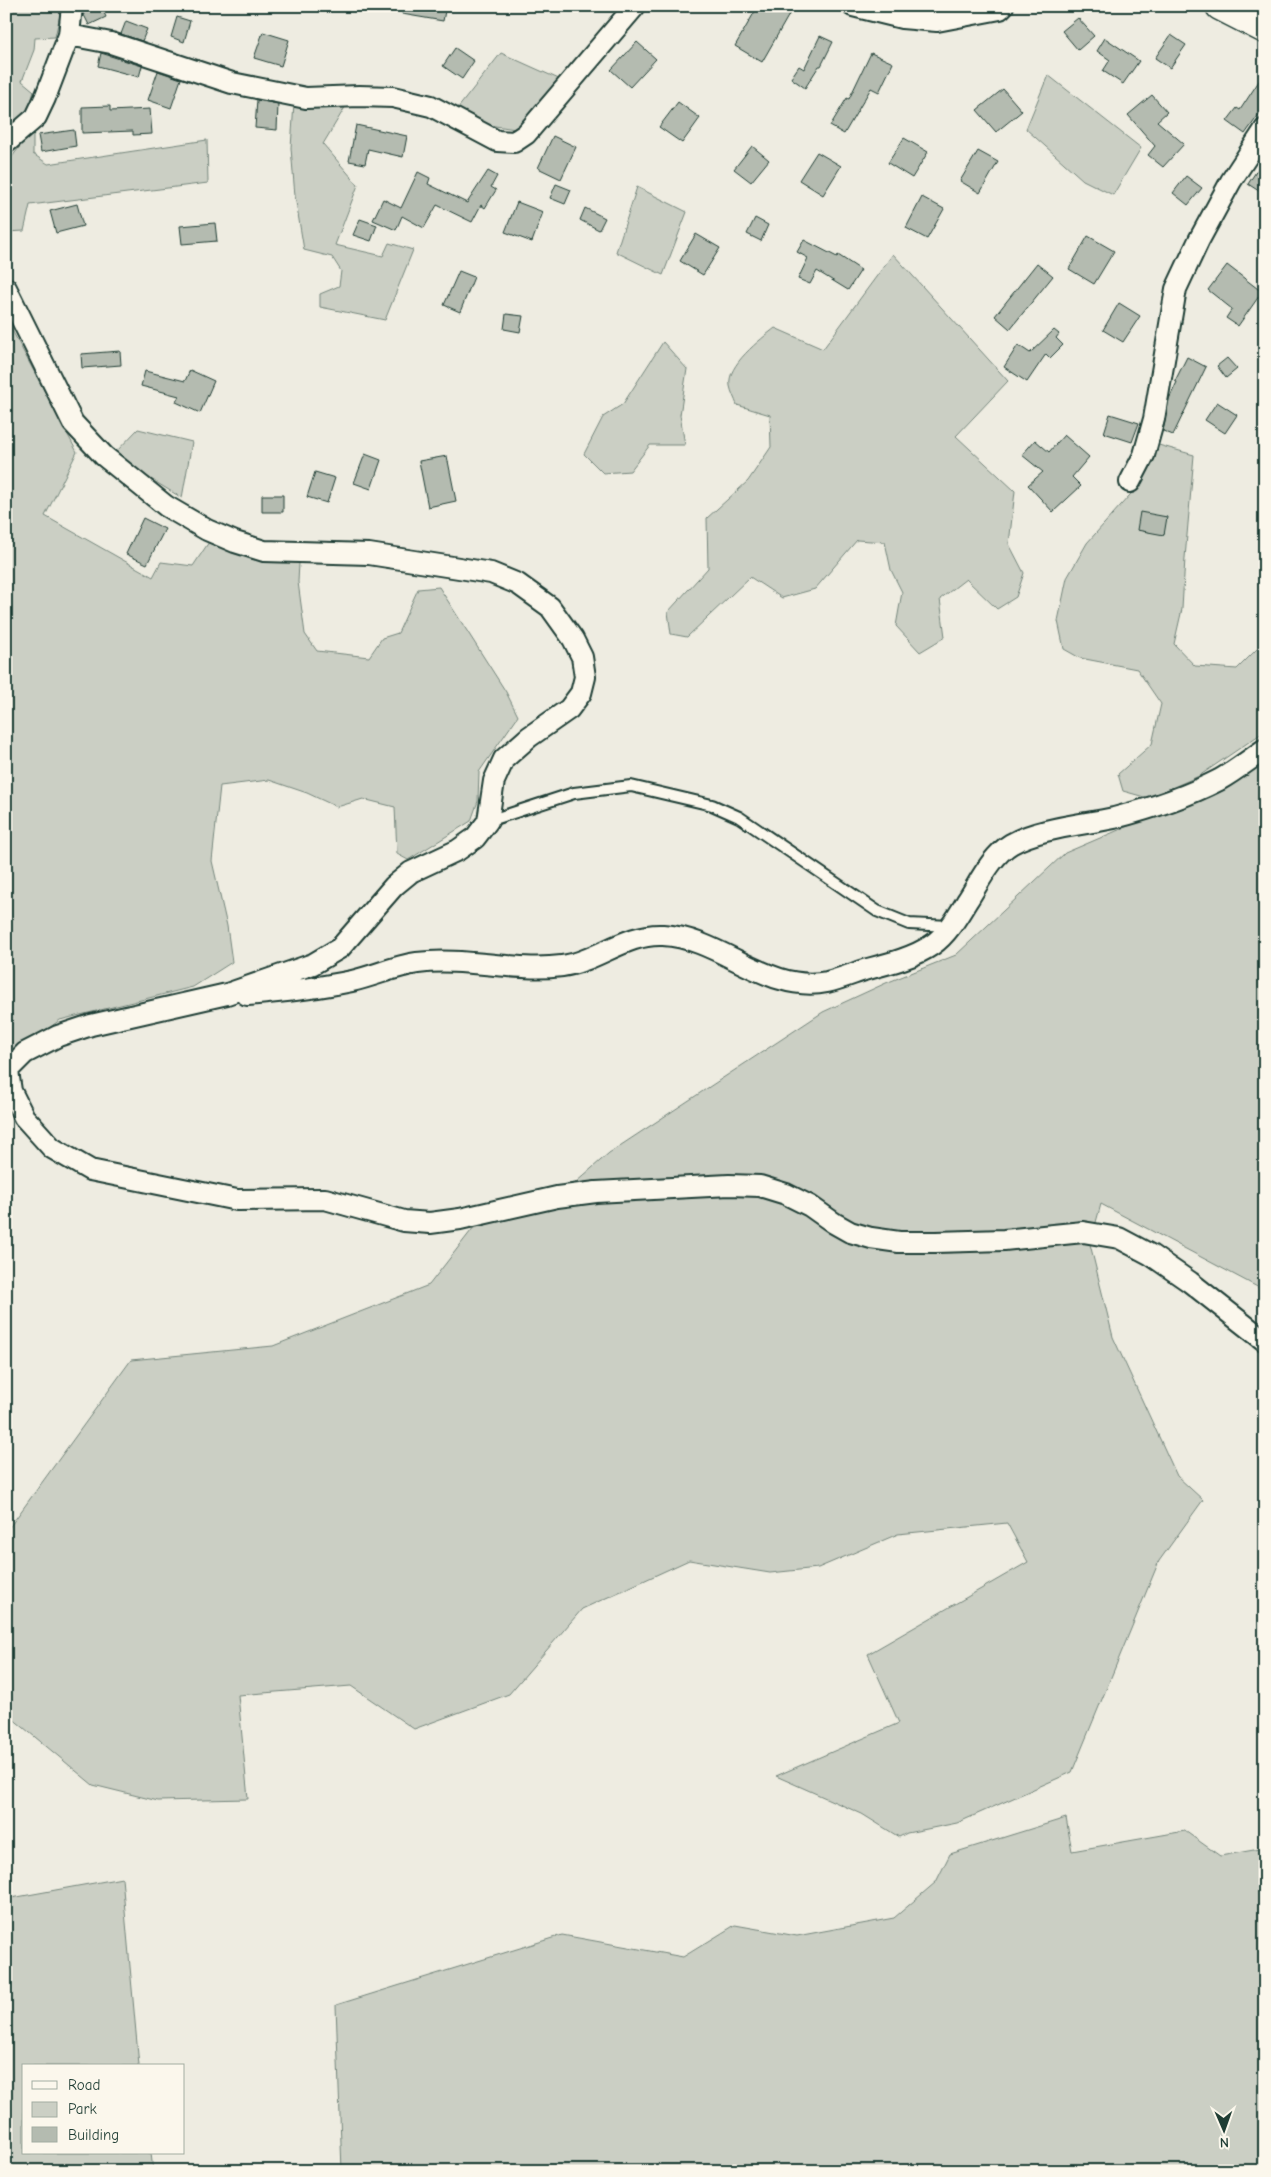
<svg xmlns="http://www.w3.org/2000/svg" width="1271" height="2177" viewBox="0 0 1271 2177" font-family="'Comic Neue',sans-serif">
<rect width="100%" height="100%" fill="#eeece1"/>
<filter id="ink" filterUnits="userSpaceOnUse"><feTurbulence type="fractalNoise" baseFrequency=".02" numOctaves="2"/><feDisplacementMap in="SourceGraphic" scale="10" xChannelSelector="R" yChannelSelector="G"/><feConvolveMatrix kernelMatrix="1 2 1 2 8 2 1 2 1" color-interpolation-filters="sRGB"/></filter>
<g filter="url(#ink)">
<!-- green -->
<path fill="#cbcfc4" stroke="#75867c" d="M 6,6 L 62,6 L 55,37 L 35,38 L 34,50 L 22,81 L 34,91 L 29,110 L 6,129 Z
M 501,53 L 561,80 L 516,129 L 488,125 L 458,108 Z
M 1048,75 L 1141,148 L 1113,195 L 1083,180 L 1026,129 Z
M 294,103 L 347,104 L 323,144 L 358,185 L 335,245 L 383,256 L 389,243 L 413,250 L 385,320 L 320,307 L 320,294 L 339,286 L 341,271 L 332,257 L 304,250 L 295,196 L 291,148 Z
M 33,129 L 33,154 L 48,164 L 207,140 L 208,183 L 30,205 L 24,231 L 6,232 L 6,165 Z
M 637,187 L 687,212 L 663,275 L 616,252 Z
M 893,254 L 1008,381 L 956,436 L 1015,491 L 1009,544 L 1024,573 L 1016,597 L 997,609 L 966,579 L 940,599 L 945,637 L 920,652 L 896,626 L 902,592 L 891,570 L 885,542 L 857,540 L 815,589 L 782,598 L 750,577 L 687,637 L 671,634 L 668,612 L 708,568 L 707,518 L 748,481 L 771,447 L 770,415 L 737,405 C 735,399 731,392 730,386 C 726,365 761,339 775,328 L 823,349 Z
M 6,319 L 77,452 L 45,516 L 153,577 L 161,562 L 193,566 L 211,539 L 250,559 L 299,563 L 298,582 L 305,634 L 317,651 L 369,657 L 382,638 L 398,633 L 418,589 L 439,587 L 506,692 L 518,716 L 479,772 L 478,801 L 471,821 L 408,860 L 397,854 L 395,807 L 363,799 L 337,807 L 307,793 L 269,780 L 220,786 L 212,861 L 227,926 L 232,962 L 193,987 L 60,1020 L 6,1059 Z
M 663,342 L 687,369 L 680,415 L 685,445 L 650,445 L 630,471 L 603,473 L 584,454 L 603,417 L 623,404 Z
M 138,429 L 192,442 L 182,498 L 126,464 L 114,454 Z
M 1155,444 L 1194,455 L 1185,558 L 1182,609 L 1174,644 L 1195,666 L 1237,669 L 1261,645 L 1265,607 L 1265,731 L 1199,776 L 1148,798 L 1123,791 L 1118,774 L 1152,744 L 1161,704 L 1137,669 L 1080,658 L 1064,649 L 1058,621 L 1067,578 L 1087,543 L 1138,486 Z
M 1265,761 L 1265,1291 L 1101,1204 L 1090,1244 L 1113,1337 L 1177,1476 L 1203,1500 L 1159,1561 L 1072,1772 L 957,1823 L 907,1833 L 899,1837 L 862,1814 L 776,1776 L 899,1723 L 868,1654 L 1028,1562 L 1007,1523 L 898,1534 L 818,1568 L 770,1573 L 689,1560 L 582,1609 L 509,1694 L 414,1729 L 351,1686 L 238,1695 L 248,1799 L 158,1801 L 93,1785 L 6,1713 L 6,1532 L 131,1360 L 273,1346 L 429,1285 L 488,1209 L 549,1206 L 609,1153 L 823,1012 L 886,983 L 956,955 L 1065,853 L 1238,779 Z
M 1066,1818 L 1072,1851 L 1185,1831 L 1220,1856 L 1265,1848 L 1265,2171 L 342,2171 L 336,2005 L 562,1935 L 683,1957 L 735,1925 L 797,1936 L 894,1918 L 936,1882 L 950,1854 Z
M 122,1878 L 139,2066 L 24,2066 L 24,2153 L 151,2153 L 153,2171 L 6,2171 L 6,1899 Z"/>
<!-- building -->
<path fill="#b4bbb0" stroke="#1f3d34" d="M 84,6 L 101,6 L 106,17 L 89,25 L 83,13 Z
M 403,6 L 446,6 L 443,21 L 402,14 Z
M 758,6 L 794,6 L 762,62 L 735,46 Z
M 177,17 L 190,21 L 184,42 L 171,37 Z
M 1078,18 L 1094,36 L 1078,50 L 1062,31 Z
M 126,21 L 147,29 L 142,41 L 121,34 Z
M 263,32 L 289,40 L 281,66 L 254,58 Z
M 1171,35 L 1186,45 L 1170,68 L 1155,58 Z
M 820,36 L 833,42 L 821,66 L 819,66 L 805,88 L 791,78 L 799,66 L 804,69 Z
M 1105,38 L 1139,61 L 1123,84 L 1103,71 L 1110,60 L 1097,51 Z
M 637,42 L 656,59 L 630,87 L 611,70 Z
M 455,48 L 474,61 L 462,79 L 443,66 Z
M 101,53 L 142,66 L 139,77 L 98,66 Z
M 871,53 L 893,63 L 879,92 L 871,88 L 844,134 L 830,126 L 847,98 L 849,99 Z
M 158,71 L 181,79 L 171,108 L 148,100 Z
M 1265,72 L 1265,106 L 1245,134 L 1227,121 L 1237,108 L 1240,110 Z
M 1003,89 L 1022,111 L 996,132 L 977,110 Z
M 1152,95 L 1167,112 L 1157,121 L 1184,144 L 1163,167 L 1148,155 L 1155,146 L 1128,115 Z
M 257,100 L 278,104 L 277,130 L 255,128 Z
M 678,102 L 700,118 L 682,143 L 659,127 Z
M 110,106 L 110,111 L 150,109 L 152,134 L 133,135 L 133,131 L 82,133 L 82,107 Z
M 356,125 L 407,136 L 403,157 L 368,149 L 365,164 L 349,161 Z
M 74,130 L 76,146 L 41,152 L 38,135 Z
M 553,136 L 576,147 L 561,179 L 538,168 Z
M 904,138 L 928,152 L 912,178 L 888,163 Z
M 752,146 L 769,160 L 751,182 L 734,169 Z
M 978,151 L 998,162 L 980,193 L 960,181 Z
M 817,152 L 841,166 L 823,195 L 799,180 Z
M 1265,158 L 1265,195 L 1248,184 Z
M 488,171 L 497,176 L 491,187 L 496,190 L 485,208 L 481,205 L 472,222 L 437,205 L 424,228 L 402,216 L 396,230 L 373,220 L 383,199 L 401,208 L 418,172 L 430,178 L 428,184 L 467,203 Z
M 1186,176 L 1202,188 L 1188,205 L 1173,193 Z
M 556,184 L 571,190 L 565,204 L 550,198 Z
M 922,197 L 944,209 L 927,239 L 906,228 Z
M 517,202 L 543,212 L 532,242 L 505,232 Z
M 77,204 L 83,226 L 56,233 L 50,211 Z
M 585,208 L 605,218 L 599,230 L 580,220 Z
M 755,218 L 768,225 L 761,241 L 747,234 Z
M 360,219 L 377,225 L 371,241 L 353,235 Z
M 215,223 L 217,241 L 182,244 L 180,226 Z
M 696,234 L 720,248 L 703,275 L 680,261 Z
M 1088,236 L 1114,251 L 1094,284 L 1069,269 Z
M 804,240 L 837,257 L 838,255 L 861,270 L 848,290 L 817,271 L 810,284 L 798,279 L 808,258 L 797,252 Z
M 1037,263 L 1053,276 L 1010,329 L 995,316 Z
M 1227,265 L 1262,292 L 1238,326 L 1226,318 L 1232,309 L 1208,290 Z
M 459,271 L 474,277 L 460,312 L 444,305 Z
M 1119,303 L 1140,316 L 1123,342 L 1103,330 Z
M 506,314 L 523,316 L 520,332 L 504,329 Z
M 1054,330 L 1059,334 L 1056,338 L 1063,345 L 1050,358 L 1046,354 L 1027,382 L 1004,367 L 1018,345 L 1030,353 Z
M 120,351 L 121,365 L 82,368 L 81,354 Z
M 1187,357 L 1206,367 L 1173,435 L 1163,431 L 1169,399 L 1177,382 L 1175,381 Z
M 1227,358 L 1237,369 L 1226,378 L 1217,366 Z
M 190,370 L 214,381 L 200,413 L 176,402 L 179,396 L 141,386 L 145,371 L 185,381 Z
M 1217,402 L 1237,415 L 1225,433 L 1205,420 Z
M 1110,414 L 1139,423 L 1132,442 L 1104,433 Z
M 1064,435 L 1089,457 L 1072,477 L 1081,486 L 1053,512 L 1028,485 L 1043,472 L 1022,455 L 1035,440 L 1049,452 Z
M 365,454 L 381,460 L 371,489 L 354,483 Z
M 447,456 L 456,501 L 428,507 L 419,461 Z
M 315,472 L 335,478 L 327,503 L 307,497 Z
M 262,495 L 283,495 L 283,512 L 262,512 Z
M 1140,512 L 1167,517 L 1164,535 L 1137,530 Z
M 143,518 L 165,529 L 147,564 L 126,554 Z"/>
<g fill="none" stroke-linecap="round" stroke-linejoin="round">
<!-- service casing -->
<g stroke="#1f3d34" stroke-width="14">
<path id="service" d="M 488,821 L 574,793 L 631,786 L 712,805 L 739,817 L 877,911 L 909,924 L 950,926"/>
</g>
<!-- minor casing -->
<g stroke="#1f3d34" stroke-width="24">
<path id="minor" d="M 853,6 L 902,18 L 937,21 L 1000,9 L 1003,6
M 69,35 L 111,43 L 232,83 L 306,98 L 359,96 L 393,97 L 431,106 L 497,141 L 514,142 L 526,134 L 635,6
M 6,143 L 36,117 L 45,98 L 69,35 L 72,6
M 6,288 L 73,423 L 104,456 L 166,506 L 207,530 L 235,542 L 264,551 L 369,554 L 491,573 L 518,584 L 550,607 L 573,639 L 582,657 L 585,677 L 581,693 L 569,709 L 529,737 L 504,759 L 494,781 L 488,821 L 475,838 L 458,850 L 411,872 L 394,886 L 340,948 L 313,964 L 227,994 L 91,1025 L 58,1036 L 25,1053 L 6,1072
M 1130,482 L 1144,455 L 1154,419 L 1176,289 L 1199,240 L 1231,181 L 1265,129
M 247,995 C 283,992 318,988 352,981 C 374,976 395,966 417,963 C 466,957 514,972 562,966 C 598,961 626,933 663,935 C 721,938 767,994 827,982 C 840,979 852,974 864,970 C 887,964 913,958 932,945 C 947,935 958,916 967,901 C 979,883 991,856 1011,844 C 1039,828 1082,825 1114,818 C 1149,809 1186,797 1219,780 C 1235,771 1250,759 1265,749
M 8,1071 L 11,1091 L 24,1117 L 52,1148 L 90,1170 L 237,1200 L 325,1199 L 404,1221 L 430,1223 L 460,1219 L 557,1197 L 596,1192 L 729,1185 L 760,1186 L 786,1194 L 810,1206 L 834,1223 L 850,1232 L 871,1238 L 899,1242 L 936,1242 L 1004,1240 L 1083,1232 L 1119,1238 L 1151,1255 L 1190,1282 L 1265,1341"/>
</g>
<!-- secondary casing -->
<g stroke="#1f3d34" stroke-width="31">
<path id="secondary" d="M 1220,6 L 1265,29"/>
</g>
<!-- service -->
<use href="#service" stroke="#fbf7ec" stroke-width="10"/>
<!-- minor -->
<use href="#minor" stroke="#fbf7ec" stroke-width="20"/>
<!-- secondary -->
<use href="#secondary" stroke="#fbf7ec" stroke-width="28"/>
</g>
</g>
<!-- margin -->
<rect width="1271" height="2177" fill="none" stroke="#fbf7ec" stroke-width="25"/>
<rect x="12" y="12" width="1246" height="2152" fill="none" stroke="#1f3d34" stroke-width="2" filter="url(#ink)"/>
<!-- legend -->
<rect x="22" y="2064" width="162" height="90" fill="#fbf7ec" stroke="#a3ada2"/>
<rect x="32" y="2081" width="25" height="8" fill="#fbf7ec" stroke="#a3ada2"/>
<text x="68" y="2090" font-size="15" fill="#1f3d34">Road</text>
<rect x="32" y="2102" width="25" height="15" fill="#cbcfc4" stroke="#a3ada2"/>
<text x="68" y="2114" font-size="15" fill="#1f3d34">Park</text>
<rect x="32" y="2127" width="25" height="15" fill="#b4bbb0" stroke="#a3ada2"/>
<text x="68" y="2140" font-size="15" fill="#1f3d34">Building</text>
<!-- north arrow -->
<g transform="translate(1224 2130) rotate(178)" stroke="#fbf7ec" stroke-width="4" paint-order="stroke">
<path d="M0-4L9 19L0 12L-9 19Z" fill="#1f3d34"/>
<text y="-8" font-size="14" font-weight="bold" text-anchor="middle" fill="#1f3d34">N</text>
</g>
</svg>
